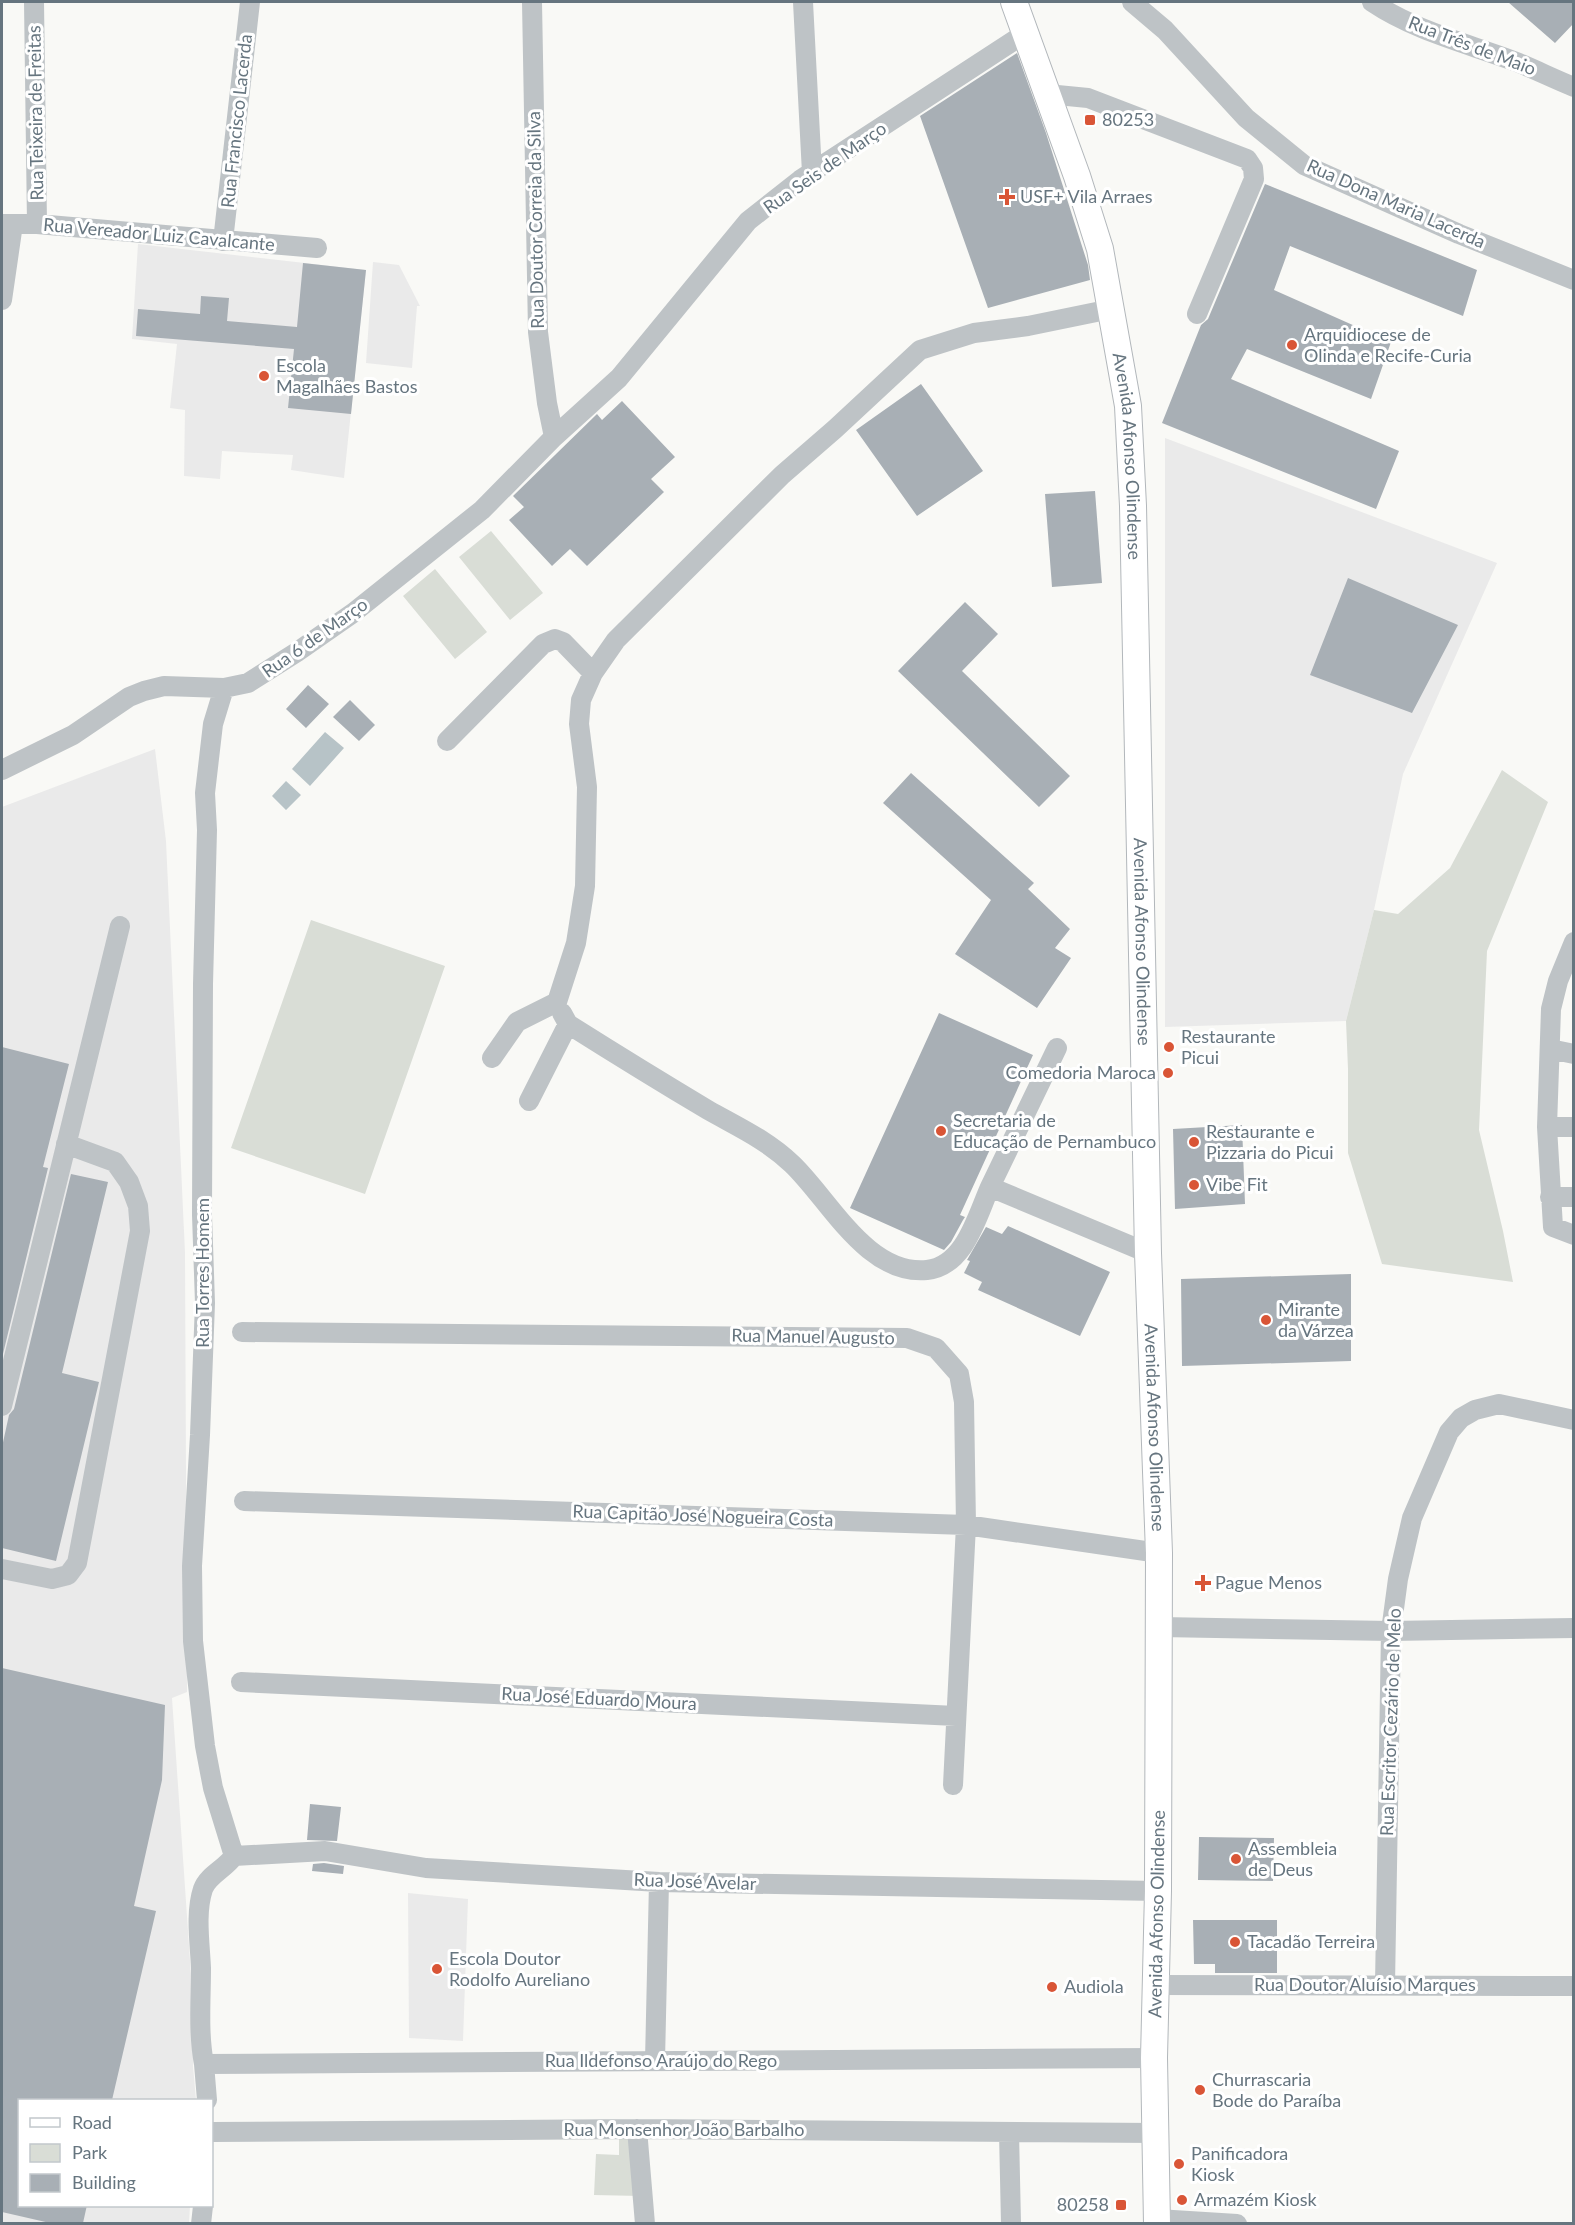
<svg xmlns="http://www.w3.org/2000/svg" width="1575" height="2225" viewBox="0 0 1575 2225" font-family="Lato,sans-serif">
<rect width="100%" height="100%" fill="#f9f9f6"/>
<!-- built -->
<path fill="#eaeaea" d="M 138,244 L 366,270 L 344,478 L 291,470 L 293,455 L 222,451 L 220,479 L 184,476 L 185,410 L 170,408 L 177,344 L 132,339 Z
M 373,262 L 399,265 L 420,306 L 417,306 L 412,368 L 366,363 Z
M 1165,438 L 1497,563 L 1403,774 L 1374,910 L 1346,1021 L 1165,1027 Z
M 155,749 L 166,841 L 185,1253 L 187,1692 L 172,1698 L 195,2033 L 193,2066 L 196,2100 L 20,2100 L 20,2206 L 190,2206 L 189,2223 L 2,2224 L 2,807 Z
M 408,1893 L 468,1899 L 463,2041 L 409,2038 Z"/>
<!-- green -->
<path fill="#d9ddd6" d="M 491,531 L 543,593 L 510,620 L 459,557 Z
M 435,569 L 487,632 L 455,659 L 403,596 Z
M 1502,770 L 1548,802 L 1487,951 L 1479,1130 L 1503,1231 L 1513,1282 L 1382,1264 L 1348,1153 L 1348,1069 L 1346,1021 L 1374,910 L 1398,914 L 1450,868 Z
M 311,920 L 445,966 L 365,1194 L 231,1148 Z
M 619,2132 L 629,2133 L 641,2196 L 594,2195 L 596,2154 L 619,2155 Z"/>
<!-- water -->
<path fill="#b7c3c7" d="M 325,732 L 344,748 L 310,786 L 292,769 Z
M 286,781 L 301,795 L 286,810 L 272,796 Z"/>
<!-- building -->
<path fill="#a8afb5" d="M 1508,2 L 1574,2 L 1574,23 L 1555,43 Z
M 1017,53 L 1046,133 L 1088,265 L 1090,280 L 988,308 L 920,116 Z
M 1265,184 L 1477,270 L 1463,316 L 1290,246 L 1274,290 L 1391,342 L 1371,399 L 1247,349 L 1231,379 L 1399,451 L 1376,509 L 1162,423 L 1201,325 L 1208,319 Z
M 303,263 L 366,270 L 351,414 L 288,408 L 294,349 L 136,336 L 138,309 L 200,314 L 201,296 L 229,298 L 227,321 L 297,327 Z
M 921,384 L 983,471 L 917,516 L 856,430 Z
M 622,401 L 675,457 L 651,479 L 664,492 L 587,566 L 570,549 L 552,566 L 509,520 L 524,507 L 513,496 L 597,414 L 602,420 Z
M 1095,491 L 1102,583 L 1052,587 L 1045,494 Z
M 1348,578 L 1458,625 L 1412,713 L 1310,675 Z
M 965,602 L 998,634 L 962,671 L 1070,776 L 1039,807 L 898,671 Z
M 308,685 L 329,704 L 306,728 L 286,709 Z
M 350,700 L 375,725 L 359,741 L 333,717 Z
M 911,773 L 1034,883 L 1028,889 L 1070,929 L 1055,948 L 1071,958 L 1037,1008 L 955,954 L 991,900 L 883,803 Z
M 939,1013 L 1033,1055 L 960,1215 L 965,1217 L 963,1220 L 951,1242 L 944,1250 L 850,1208 Z
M 2,1047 L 69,1064 L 43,1167 L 48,1168 L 2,1358 Z
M 1242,1125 L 1245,1204 L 1175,1209 L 1173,1129 Z
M 71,1174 L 108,1182 L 62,1373 L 99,1382 L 56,1561 L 2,1548 L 2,1447 L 9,1415 L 14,1409 Z
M 1008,1226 L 1110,1272 L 1080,1336 L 978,1290 L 982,1282 L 964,1273 L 970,1261 L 967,1260 L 986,1227 L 1002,1234 Z
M 1351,1274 L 1351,1361 L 1182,1366 L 1181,1279 Z
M 2,1668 L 165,1705 L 162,1780 L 134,1906 L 156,1911 L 112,2100 L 20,2100 L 20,2205 L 87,2205 L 83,2223 L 50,2223 L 2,2212 Z
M 310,1804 L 341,1807 L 337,1841 L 307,1840 Z
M 1199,1837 L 1274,1838 L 1273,1881 L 1198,1880 Z
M 324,1863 L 344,1866 L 343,1874 L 312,1871 L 313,1864 Z
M 1193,1920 L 1277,1920 L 1277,1973 L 1215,1973 L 1215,1964 L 1194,1964 Z"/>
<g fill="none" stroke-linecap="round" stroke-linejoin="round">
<!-- major casing -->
<g stroke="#b2b7bb" stroke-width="28">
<g id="major">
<path id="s1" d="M 1014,2 L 1077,176 L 1100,249 L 1128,406 L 1133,506 L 1148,1253 L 1159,1553 L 1158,1891 L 1154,2058 L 1157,2224"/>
</g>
</g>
<!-- minor -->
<path stroke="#bec3c6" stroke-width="20" d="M 34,2 L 37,224
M 532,2 L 538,332 L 547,403 L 554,437
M 803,2 L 812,173
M 1132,2 L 1165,30 L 1246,118 L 1304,165 L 1459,234 L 1574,280
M 1372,2 C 1415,31 1466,43 1514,61 C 1534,69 1554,79 1574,87
M 1047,94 L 1088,98 L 1247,159 L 1253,168 L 1254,179 L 1197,314
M 2,224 L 37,224 L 317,248
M 223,241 L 250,2
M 2,300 L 13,224
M 224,688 L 213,724 L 205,793 L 207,830 L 203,984 L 202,1215 L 205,1303 L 200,1435 L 192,1566 L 193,1641 L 205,1746 L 213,1788 L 234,1856
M 447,741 L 543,644 L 555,639 L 563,642 L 593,673
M 2,770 L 73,735 L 129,697 L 144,691 L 164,686 L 224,688 L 248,683 L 297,652 L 353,613 L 482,510 L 554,437 L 619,378 L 748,221 L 800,180 L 1024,34
M 1574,942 L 1558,981 L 1551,1009 L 1547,1127 L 1553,1227 L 1574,1235
M 568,1024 C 614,1053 661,1082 708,1110 C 738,1127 767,1140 792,1164 C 829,1199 867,1276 927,1270 C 965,1266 977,1216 990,1187
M 1057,1048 L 990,1187 L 1148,1253
M 1550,1049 L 1574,1054
M 492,1058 L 517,1022 L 557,1002 L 576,943 L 585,886 L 587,787 L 579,724 L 581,700 L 593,673 L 616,640 L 782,475 L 835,429 L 920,350 L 974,333 L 1028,326 L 1111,309
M 529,1101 L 568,1024 L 562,1013
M 1547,1127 L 1574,1127
M 1550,1197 L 1574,1197
M 242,1332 L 907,1338 L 936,1348 L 959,1374 L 964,1402 L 966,1525 L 953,1785
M 2,1406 L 120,926
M 244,1501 L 966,1525 L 1159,1553
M 2,1569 L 52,1579 L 68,1575 L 77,1563 L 140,1231 L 138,1206 L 129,1182 L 115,1162 L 66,1144
M 1160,1627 L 1391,1631 L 1574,1628
M 241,1682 L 956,1716
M 234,1856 L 325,1851 L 426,1868 L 659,1882 L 1158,1891
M 1156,1985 L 1574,1986
M 1385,1985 L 1391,1631 L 1398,1579 L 1412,1518 L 1449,1432 L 1461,1418 L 1475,1410 L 1499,1404 L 1574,1420
M 655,2061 L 659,1882
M 204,2064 C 198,2032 201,2000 201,1968 C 200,1944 195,1913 203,1889 C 208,1875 225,1869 234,1856
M 207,2100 L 204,2064 L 1154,2058
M 637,2129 L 645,2224
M 212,2132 L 637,2129 L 1156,2133
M 1009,2132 L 1011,2224
M 1157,2219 L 1237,2224
M 201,2224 L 203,2206"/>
<!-- major -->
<use href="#major" stroke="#fff" stroke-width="26"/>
</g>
<!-- markers -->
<g fill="#d95536" stroke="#fff" stroke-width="2">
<rect x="1084" y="114" width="12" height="12" rx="3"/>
<path d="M1004 188h6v6h6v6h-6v6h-6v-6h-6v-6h6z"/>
<circle cx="1292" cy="345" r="6"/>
<circle cx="264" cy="376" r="6"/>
<circle cx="1169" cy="1047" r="6"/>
<circle cx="1168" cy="1073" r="6"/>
<circle cx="941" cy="1131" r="6"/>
<circle cx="1194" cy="1142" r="6"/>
<circle cx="1194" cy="1185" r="6"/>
<circle cx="1266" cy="1320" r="6"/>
<path d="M1200 1574h6v6h6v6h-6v6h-6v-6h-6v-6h6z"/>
<circle cx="1236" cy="1859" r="6"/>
<circle cx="1235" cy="1942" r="6"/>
<circle cx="437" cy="1969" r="6"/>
<circle cx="1052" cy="1987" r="6"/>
<circle cx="1200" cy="2090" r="6"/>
<circle cx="1179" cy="2164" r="6"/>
<circle cx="1182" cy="2200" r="6"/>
<rect x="1115" y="2199" width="12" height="12" rx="3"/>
</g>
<g text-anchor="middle" stroke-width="6" stroke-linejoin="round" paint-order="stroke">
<!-- street labels -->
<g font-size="18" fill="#66757f" stroke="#fff">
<text transform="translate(1472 46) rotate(21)" y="6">Rua Três de Maio</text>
<text transform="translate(36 113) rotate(-91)" y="6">Rua Teixeira de Freitas</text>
<text transform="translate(237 121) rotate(-84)" y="6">Rua Francisco Lacerda</text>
<text transform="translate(825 168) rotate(-35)" y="6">Rua Seis de Março</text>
<text transform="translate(1396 204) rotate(24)" y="6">Rua Dona Maria Lacerda</text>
<text transform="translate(536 220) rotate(-91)" y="6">Rua Doutor Correia da Silva</text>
<text transform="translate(159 235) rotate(5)" y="6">Rua Vereador Luiz Cavalcante</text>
<text dy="6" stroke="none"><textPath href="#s1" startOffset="471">Avenida Afonso Olindense</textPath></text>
<text transform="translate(315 638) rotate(-35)" y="6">Rua 6 de Março</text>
<text dy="6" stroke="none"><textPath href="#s1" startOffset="957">Avenida Afonso Olindense</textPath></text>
<text transform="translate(203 1273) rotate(-90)" y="6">Rua Torres Homem</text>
<text transform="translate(813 1337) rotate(1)" y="6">Rua Manuel Augusto</text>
<text dy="6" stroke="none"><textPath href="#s1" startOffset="1443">Avenida Afonso Olindense</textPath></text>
<text transform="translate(703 1516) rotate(2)" y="6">Rua Capitão José Nogueira Costa</text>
<text transform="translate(599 1699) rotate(3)" y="6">Rua José Eduardo Moura</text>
<text transform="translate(1391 1722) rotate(-88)" y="6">Rua Escritor Cezário de Melo</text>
<text transform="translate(695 1882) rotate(2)" y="6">Rua José Avelar</text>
<text transform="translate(1157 1914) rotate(-89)" y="6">Avenida Afonso Olindense</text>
<text x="1365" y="1991">Rua Doutor Aluísio Marques</text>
<text x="661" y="2067">Rua Ildefonso Araújo do Rego</text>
<text x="684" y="2136">Rua Monsenhor João Barbalho</text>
</g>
<!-- poi labels -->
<g font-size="18" fill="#66757f" stroke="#fff" text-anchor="start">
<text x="1102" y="126">80253</text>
<text x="1020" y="203">USF+ Vila Arraes</text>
<text x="1304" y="341">Arquidiocese de<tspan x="1304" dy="21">Olinda e Recife-Curia</tspan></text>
<text x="276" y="372">Escola<tspan x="276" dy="21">Magalhães Bastos</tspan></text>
<text x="1181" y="1043">Restaurante<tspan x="1181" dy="21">Picui</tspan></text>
<text x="1156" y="1079" text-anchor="end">Comedoria Maroca</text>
<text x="953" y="1127">Secretaria de<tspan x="953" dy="21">Educação de Pernambuco</tspan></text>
<text x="1206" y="1138">Restaurante e<tspan x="1206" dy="21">Pizzaria do Picui</tspan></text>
<text x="1206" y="1191">Vibe Fit</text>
<text x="1278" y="1316">Mirante<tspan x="1278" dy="21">da Várzea</tspan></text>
<text x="1215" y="1589">Pague Menos</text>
<text x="1248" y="1855">Assembleia<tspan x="1248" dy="21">de Deus</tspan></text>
<text x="1247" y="1948">Tacadão Terreira</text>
<text x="449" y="1965">Escola Doutor<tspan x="449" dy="21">Rodolfo Aureliano</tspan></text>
<text x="1064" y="1993">Audiola</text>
<text x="1212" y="2086">Churrascaria<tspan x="1212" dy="21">Bode do Paraíba</tspan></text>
<text x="1191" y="2160">Panificadora<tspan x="1191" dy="21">Kiosk</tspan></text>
<text x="1194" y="2206">Armazém Kiosk</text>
<text x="1109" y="2211" text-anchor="end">80258</text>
</g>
</g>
<!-- border -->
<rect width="1575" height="2225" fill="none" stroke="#66757f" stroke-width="6"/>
<!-- legend -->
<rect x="18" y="2099" width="195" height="108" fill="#ffffff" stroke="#c2c8cc" stroke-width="1.5"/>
<rect x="30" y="2118" width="30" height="9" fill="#ffffff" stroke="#c2c8cc" stroke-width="1.5"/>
<text x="72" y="2129" font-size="18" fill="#66757f">Road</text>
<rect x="30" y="2144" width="30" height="18" fill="#d9ddd6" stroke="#c2c8cc" stroke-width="1.5"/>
<text x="72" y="2159" font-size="18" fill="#66757f">Park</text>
<rect x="30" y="2174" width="30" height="18" fill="#a8afb5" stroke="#c2c8cc" stroke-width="1.5"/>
<text x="72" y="2189" font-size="18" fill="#66757f">Building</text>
</svg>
